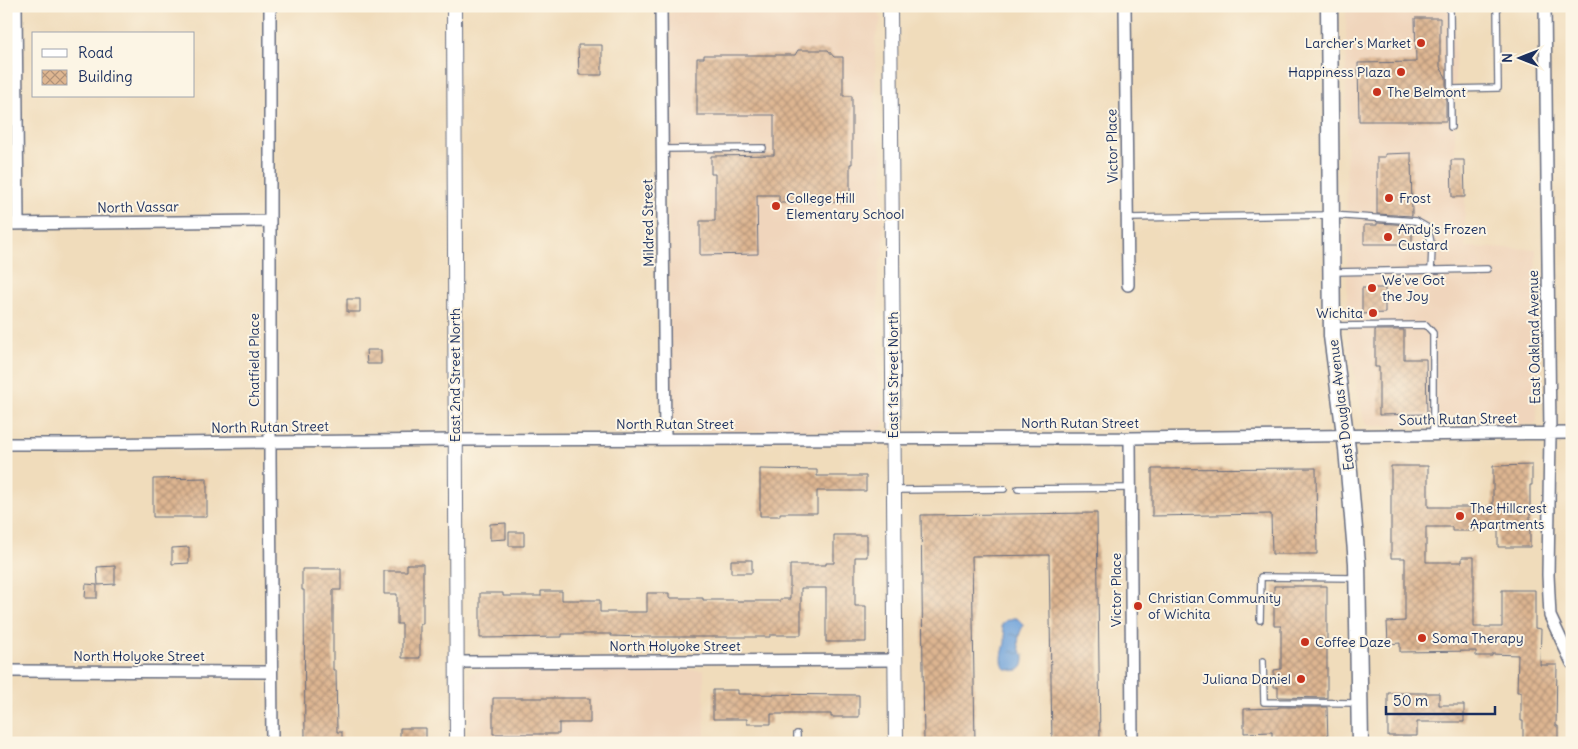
<svg xmlns="http://www.w3.org/2000/svg" width="1578" height="749" viewBox="0 0 1578 749" font-family="Delius,sans-serif">
<defs>
<pattern id="water-ripples" width="26" height="14" patternUnits="userSpaceOnUse" patternTransform="scale(1.25)"><rect width="26" height="14" fill="#6ea2da"/><path d="M2 4q2-2 4 0t4 0M15 11q2-2 4 0t4 0" fill="none" stroke="#5a84b4"/></pattern>
<pattern id="building-cross-hatch" width="8" height="8" patternUnits="userSpaceOnUse" patternTransform="scale(1.25)"><rect width="8" height="8" fill="#deb691"/><path d="M0 0l8 8M0 8l8-8" fill="none" stroke="#b3947a"/></pattern>
</defs>
<rect width="100%" height="100%" fill="#fcf5e5"/>
<filter id="ink" filterUnits="userSpaceOnUse"><feTurbulence type="fractalNoise" baseFrequency=".02" numOctaves="2"/><feDisplacementMap in="SourceGraphic" scale="10" xChannelSelector="R" yChannelSelector="G"/><feConvolveMatrix kernelMatrix="1 2 1 2 8 2 1 2 1" color-interpolation-filters="sRGB"/></filter>
<filter id="wash" filterUnits="userSpaceOnUse"><feTurbulence type="fractalNoise" baseFrequency=".0096" numOctaves="4" result="noise"/><feDisplacementMap in="SourceGraphic" scale="20" xChannelSelector="R" yChannelSelector="G"/><feGaussianBlur stdDeviation="1.12" result="paint"/><feColorMatrix in="noise" values="0 0 0 0 0 0 0 0 0 0 0 0 0 0 0 0 0 1.4 0 .05"/><feComposite in="paint" operator="in"/></filter>
<g filter="url(#wash)">
<rect width="100%" height="100%" fill="#f0dcbb"/>
<!-- built -->
<path fill="#f0d5bc" d="M 1352,6 L 1455,6 L 1455,153 L 1465,154 L 1465,247 L 1536,249 L 1537,421 L 1534,425 L 1371,426 L 1366,424 L 1363,417 L 1349,348 L 1347,333 L 1346,13 L 1349,7 Z
M 875,9 L 878,13 L 881,19 L 875,38 L 876,139 L 880,146 L 883,158 L 884,253 L 879,265 L 878,273 L 878,398 L 885,412 L 885,420 L 882,428 L 878,431 L 674,431 L 671,427 L 670,420 L 667,19 L 669,13 L 680,10 Z
M 704,670 L 705,743 L 469,743 L 469,678 L 472,672 L 479,671 Z"/>
<!-- water -->
<path fill="url(#water-ripples)" stroke="#44689c" d="M 1013,618 L 1017,618 L 1024,625 C 1019,632 1016,643 1021,652 C 1024,656 1024,653 1024,659 C 1024,673 1013,672 1004,668 C 997,652 1012,643 1001,626 L 1005,621 Z"/>
<g id="blocks">
<!-- building -->
<path fill="url(#building-cross-hatch)" d="M 1415,18 L 1440,18 L 1440,67 L 1446,77 L 1446,121 L 1359,121 L 1358,63 L 1416,62 Z
M 578,45 L 602,45 L 602,75 L 579,75 Z
M 798,50 L 828,50 L 834,57 L 843,57 L 843,96 L 852,96 L 852,164 L 850,164 L 850,202 L 779,203 L 779,195 L 757,195 L 758,254 L 700,255 L 700,221 L 715,221 L 715,174 L 711,174 L 711,156 L 774,155 L 774,115 L 697,115 L 697,58 L 704,58 L 704,55 L 795,55 Z
M 1411,153 L 1412,216 L 1377,214 L 1377,157 L 1385,157 L 1385,154 Z
M 1451,160 L 1464,160 L 1465,197 L 1452,197 Z
M 1377,223 L 1412,225 L 1412,244 L 1364,244 L 1364,225 L 1377,225 Z
M 1362,288 L 1385,288 L 1385,313 L 1362,314 Z
M 347,299 L 360,299 L 360,312 L 347,312 Z
M 1375,330 L 1404,330 L 1404,359 L 1426,359 L 1427,414 L 1379,415 L 1379,367 L 1375,367 Z
M 366,350 L 381,350 L 381,364 L 367,364 Z
M 1532,465 L 1532,485 L 1530,485 L 1530,547 L 1498,547 L 1498,525 L 1475,526 L 1475,531 L 1452,531 L 1452,527 L 1426,527 L 1426,562 L 1462,562 L 1462,557 L 1474,557 L 1474,627 L 1502,627 L 1502,590 L 1535,590 L 1535,628 L 1541,629 L 1540,665 L 1557,665 L 1556,726 L 1558,726 L 1558,743 L 1523,743 L 1523,721 L 1521,721 L 1521,692 L 1517,692 L 1518,655 L 1492,654 L 1492,656 L 1476,656 L 1476,651 L 1400,652 L 1400,643 L 1388,644 L 1387,622 L 1405,621 L 1405,558 L 1391,558 L 1391,466 L 1428,466 L 1428,507 L 1493,507 L 1493,466 Z
M 1316,468 L 1317,554 L 1272,554 L 1271,514 L 1152,516 L 1152,469 Z
M 760,469 L 817,470 L 817,476 L 866,476 L 866,491 L 817,491 L 817,513 L 780,513 L 780,516 L 760,516 Z
M 207,478 L 207,517 L 153,517 L 153,479 Z
M 1097,513 L 1100,741 L 1052,742 L 1049,555 L 972,556 L 975,743 L 924,743 L 921,515 Z
M 506,523 L 506,539 L 490,540 L 490,524 Z
M 509,532 L 524,532 L 524,546 L 509,546 Z
M 834,535 L 867,535 L 867,557 L 855,557 L 855,606 L 866,606 L 866,642 L 826,642 L 826,588 L 801,588 L 801,635 L 770,635 L 770,637 L 647,637 L 611,636 L 611,634 L 562,634 L 562,637 L 480,638 L 480,593 L 503,593 L 503,596 L 541,596 L 541,591 L 562,591 L 562,600 L 600,600 L 600,612 L 647,612 L 647,593 L 669,593 L 669,598 L 703,598 L 703,600 L 737,600 L 737,601 L 780,601 L 780,599 L 790,599 L 790,565 L 826,565 L 826,563 L 834,563 Z
M 189,547 L 189,563 L 172,564 L 172,548 Z
M 731,560 L 752,560 L 752,573 L 731,573 Z
M 407,564 L 423,564 L 423,624 L 420,624 L 420,658 L 402,658 L 402,624 L 397,624 L 397,594 L 384,594 L 384,571 L 407,571 Z
M 115,566 L 115,584 L 98,585 L 97,567 Z
M 302,569 L 341,569 L 341,590 L 333,590 L 333,670 L 336,670 L 337,732 L 342,732 L 342,743 L 305,743 L 304,590 L 302,590 Z
M 86,584 L 97,585 L 97,598 L 85,598 Z
M 1274,586 L 1327,586 L 1327,698 L 1278,697 L 1278,687 L 1274,687 L 1274,670 L 1281,669 L 1281,626 L 1274,626 Z
M 713,690 L 738,690 L 738,694 L 859,695 L 859,717 L 831,717 L 831,714 L 771,714 L 771,724 L 747,724 L 747,719 L 713,719 Z
M 1388,693 L 1439,693 L 1439,705 L 1464,705 L 1464,722 L 1417,722 L 1417,736 L 1388,736 Z
M 493,698 L 590,698 L 590,723 L 559,723 L 559,734 L 493,734 Z
M 1278,707 L 1327,707 L 1328,743 L 1272,743 L 1272,732 L 1244,733 L 1244,709 L 1278,708 Z
M 400,728 L 426,728 L 426,743 L 400,743 Z"/>
</g>
</g>
<g filter="url(#ink)">
<use href="#blocks" fill-opacity="0" stroke="#666c7f" stroke-width="1"/>
<g fill="none" stroke-linecap="round" stroke-linejoin="round">
<!-- service casing -->
<g stroke="#666c7f" stroke-width="8">
<path id="service" d="M 1450,6 L 1451,127
M 1451,89 L 1498,88 L 1497,6
M 662,149 L 763,148
M 1127,218 L 1331,215 L 1416,221 L 1428,228 L 1432,248 L 1431,271
M 1334,272 L 1487,269
M 1332,326 L 1426,325 L 1433,333 L 1433,434
M 1018,489 L 1130,488
M 894,490 L 1004,489
M 1260,620 L 1261,577 L 1355,578
M 1263,661 L 1264,702 L 1357,703
M 797,743 L 797,734"/>
</g>
<!-- minor casing -->
<g stroke="#666c7f" stroke-width="14">
<path id="minor" d="M 16,6 L 18,224
M 270,6 L 270,458 L 272,743
M 661,6 L 665,439
M 1125,6 L 1128,285
M 1545,6 L 1550,433 L 1548,575 L 1550,616 L 1572,663
M 6,224 L 269,221
M 1130,438 L 1132,743
M 6,444 L 74,444 L 455,440 L 1130,438 L 1572,433
M 456,662 L 895,660
M 6,671 L 271,672"/>
</g>
<!-- tertiary casing -->
<g stroke="#666c7f" stroke-width="16">
<path id="tertiary" d="M 454,6 L 457,743
M 890,6 L 896,743"/>
</g>
<!-- secondary casing -->
<g stroke="#666c7f" stroke-width="19">
<path id="secondary" d="M 1329,6 L 1332,336 L 1347,449 L 1357,563 L 1360,743"/>
</g>
<!-- service -->
<use href="#service" stroke="#fff" stroke-width="5.5"/>
<!-- minor -->
<use href="#minor" stroke="#fff" stroke-width="11"/>
<!-- tertiary -->
<use href="#tertiary" stroke="#fff" stroke-width="14"/>
<!-- secondary -->
<use href="#secondary" stroke="#fff" stroke-width="16"/>
</g>
</g>
<!-- markers -->
<g fill="#c8321e" stroke="#fcf5e5" stroke-width="2">
<circle cx="1421" cy="43" r="5"/>
<circle cx="1401" cy="72" r="5"/>
<circle cx="1377" cy="92" r="5"/>
<circle cx="1389" cy="198" r="5"/>
<circle cx="776" cy="206" r="5"/>
<circle cx="1388" cy="237" r="5"/>
<circle cx="1372" cy="288" r="5"/>
<circle cx="1373" cy="313" r="5"/>
<circle cx="1460" cy="516" r="5"/>
<circle cx="1138" cy="606" r="5"/>
<circle cx="1422" cy="638" r="5"/>
<circle cx="1305" cy="642" r="5"/>
<circle cx="1301" cy="679" r="5"/>
</g>
<g text-anchor="middle" stroke-width="4" stroke-linejoin="round" paint-order="stroke">
<!-- poi labels -->
<g font-size="14" fill="#1b2f5e" stroke="#fcf5e5" text-anchor="start">
<text x="1411" y="48" text-anchor="end">Larcher's Market</text>
<text x="1391" y="77" text-anchor="end">Happiness Plaza</text>
<text x="1387" y="97">The Belmont</text>
<text x="786" y="203">College Hill<tspan x="786" dy="16">Elementary School</tspan></text>
<text x="1399" y="203">Frost</text>
<text x="1398" y="234">Andy's Frozen<tspan x="1398" dy="16">Custard</tspan></text>
<text x="1382" y="285">We've Got<tspan x="1382" dy="16">the Joy</tspan></text>
<text x="1363" y="318" text-anchor="end">Wichita</text>
<text x="1470" y="513">The Hillcrest<tspan x="1470" dy="16">Apartments</tspan></text>
<text x="1148" y="603">Christian Community<tspan x="1148" dy="16">of Wichita</tspan></text>
<text x="1432" y="643">Soma Therapy</text>
<text x="1315" y="647">Coffee Daze</text>
<text x="1291" y="684" text-anchor="end">Juliana Daniel</text>
</g>
<!-- street labels -->
<g font-size="14" fill="#1b2f5e" stroke="#fcf5e5">
<text transform="translate(1112 146) rotate(-91)" y="5">Victor Place</text>
<text transform="translate(138 207) rotate(-1)" y="5">North Vassar</text>
<text transform="translate(648 223) rotate(-91)" y="5">Mildred Street</text>
<text transform="translate(1534 337) rotate(-91)" y="5">East Oakland Avenue</text>
<text transform="translate(254 360) rotate(-90)" y="5">Chatfield Place</text>
<text transform="translate(455 375) rotate(-90)" y="5">East 2nd Street North</text>
<text transform="translate(893 375) rotate(-90)" y="5">East 1st Street North</text>
<text transform="translate(1341 405) rotate(-97)" y="5">East Douglas Avenue</text>
<text transform="translate(1458 419) rotate(-1)" y="5">South Rutan Street</text>
<text x="1080" y="428">North Rutan Street</text>
<text x="675" y="429">North Rutan Street</text>
<text transform="translate(270 427) rotate(-1)" y="5">North Rutan Street</text>
<text transform="translate(1116 590) rotate(-90)" y="5">Victor Place</text>
<text x="675" y="651">North Holyoke Street</text>
<text x="139" y="661">North Holyoke Street</text>
</g>
</g>
<!-- margin -->
<rect width="1578" height="749" fill="none" stroke="#fcf5e5" stroke-width="25"/>
<!-- legend -->
<rect x="32" y="32" width="162" height="65" fill="#fcf5e5" stroke="#a2a6af"/>
<rect x="42" y="49" width="25" height="8" fill="#ffffff" stroke="#a2a6af"/>
<text x="78" y="58" font-size="15" fill="#1b2f5e">Road</text>
<rect x="42" y="70" width="25" height="15" fill="url(#building-cross-hatch)" stroke="#a2a6af"/>
<text x="78" y="82" font-size="15" fill="#1b2f5e">Building</text>
<!-- north arrow -->
<g transform="translate(1520 58) rotate(270)" stroke="#fcf5e5" stroke-width="4" paint-order="stroke">
<path d="M0-4L9 19L0 12L-9 19Z" fill="#1b2f5e"/>
<text y="-8" font-size="14" font-weight="bold" text-anchor="middle" fill="#1b2f5e">N</text>
</g>
<!-- scale -->
<path d="M1386 706v8h109v-8" fill="none" stroke="#1b2f5e" stroke-width="2.5"/>
<text x="1393" y="706" font-size="15" fill="#1b2f5e" stroke="#fcf5e5" stroke-width="4" paint-order="stroke">50 m</text>
</svg>
